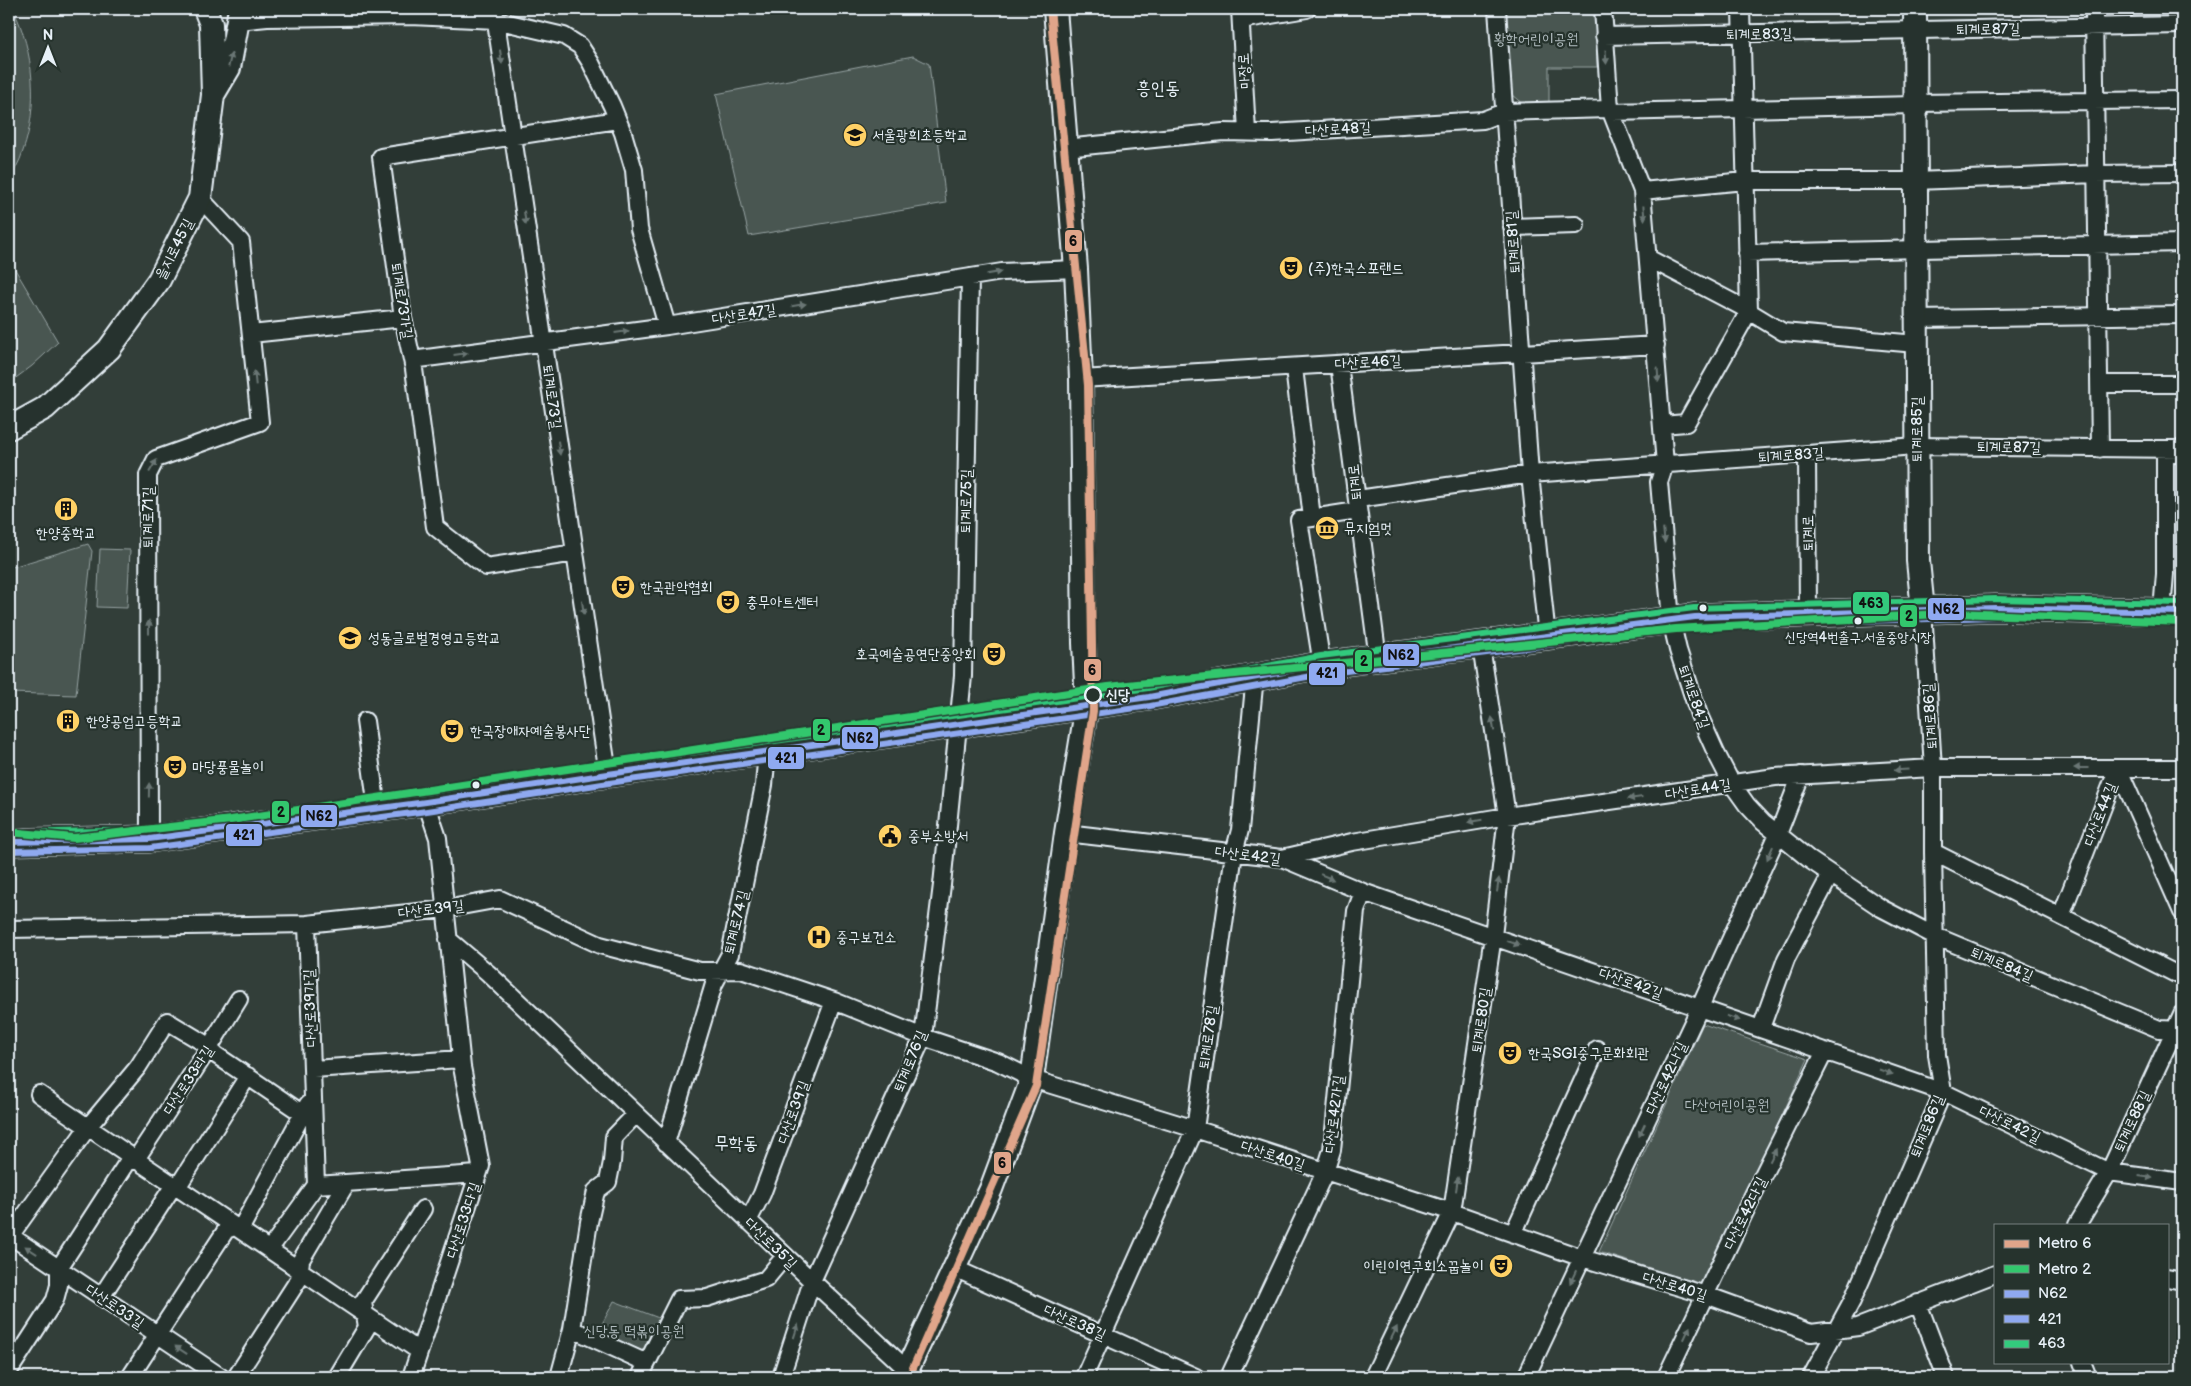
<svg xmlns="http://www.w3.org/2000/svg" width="2191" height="1386" viewBox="0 0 2191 1386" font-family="'Balsamiq Sans','Poor Story',sans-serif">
<rect width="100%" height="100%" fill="#323e39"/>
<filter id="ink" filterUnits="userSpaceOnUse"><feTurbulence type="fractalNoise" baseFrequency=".02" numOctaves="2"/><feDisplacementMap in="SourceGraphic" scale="10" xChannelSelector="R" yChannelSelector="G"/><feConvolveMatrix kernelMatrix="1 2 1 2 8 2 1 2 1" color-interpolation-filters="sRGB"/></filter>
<g filter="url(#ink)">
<!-- green -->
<path fill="#495651" stroke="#98a4a4" d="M 9,9 L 13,9 C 34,51 39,106 23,151 C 20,162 13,172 9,182 Z
M 1503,9 L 1595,9 L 1597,67 L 1549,67 L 1549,104 L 1524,105 L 1506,90 Z
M 913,56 L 929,64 L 946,203 L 749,236 L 716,94 Z
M 9,259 L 58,342 L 32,366 L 9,383 Z
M 88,544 L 92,551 L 76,695 L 9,693 L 9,568 Z
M 100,549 L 130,550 L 127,608 L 97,607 Z
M 1703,1024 L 1808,1059 L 1704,1285 L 1599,1252 Z
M 614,1301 L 664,1320 L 645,1359 L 608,1343 L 602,1324 Z"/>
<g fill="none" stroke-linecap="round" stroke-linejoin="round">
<!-- street casing -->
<g stroke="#e8f1f8" stroke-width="20">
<path id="street" d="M 494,9 L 608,774
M 1240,9 L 1247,132
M 1497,9 L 1530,474 L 1547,637
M 1603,9 L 1610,109 L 1642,191 L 1665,464 L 1659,482 L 1671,620 L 1678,650 L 1699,715 L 1716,753 L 1732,784 L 1747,805 L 1763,822 L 1810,860 L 1881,908 L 1935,936 L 2159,1029 L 2182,1030
M 2094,9 L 2100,449
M 1241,20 L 1307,9
M 239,21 L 267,18 L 411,16 L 496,20 L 564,36 L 580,46 L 591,63 L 612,106 L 623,133 L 634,170 L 639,229 L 667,326
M 1604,36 L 2182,25
M 1915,103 L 2182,100
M 1611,112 L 1915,105
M 1065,148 L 1223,132 L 1272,133 L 1483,120 L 1504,112 L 1610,109
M 1642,191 L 1745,181 L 1915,181 L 2096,174 L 2182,173
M 1512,227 L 1576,225
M 1747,253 L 2182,243
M 1648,258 L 1740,306 L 1783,332 L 1916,344
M 1916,319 L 2182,315
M 251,334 L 403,318
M 412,360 L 667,326 L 1002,272 L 1076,269
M 1339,364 L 1378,659
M 1294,368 L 1312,518
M 1081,379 L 1656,345
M 2099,384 L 2182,384
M 1662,425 L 1686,423 L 1749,311 L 1741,9
M 1807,454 L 1808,613
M 1358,499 L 1530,474 L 1917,446 L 2182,449
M 575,553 L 486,567 L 435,527 L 414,369 L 403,318 L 381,157 L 617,120
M 2162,611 L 2165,574 L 2165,449 L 2175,454
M 1322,665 L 1299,520 L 1357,511
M 365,721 L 377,809
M 2118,768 L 2182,912
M 1066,833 L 1282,858 L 1363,892 L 1943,1092 L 2109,1172 L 2182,1182
M 149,839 L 148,475 L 156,459 L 260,422 L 241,242 L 200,198
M 1933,852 L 2182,977
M 1282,858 L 1352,842 L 1507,816 L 1775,777 L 1933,768 L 2182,768
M 2061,916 L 2118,768
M 307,924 L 316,1185 L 478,1174
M 9,929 L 307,924 L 445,909 L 500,899 L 600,945 L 700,971 L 741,970 L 834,1001 L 923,1037 L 998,1062 L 1032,1079 L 1195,1129 L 1452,1212 L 1582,1258 L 1706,1295 L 1811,1333 L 1858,1327 L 1995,1274
M 448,939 L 488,973 L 812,1281 L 915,1377
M 1761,1028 L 1786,959 L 1831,874
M 313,1069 L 461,1059
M 39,1094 L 419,1351
M 666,1143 L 714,984 L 730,954 L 764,785 L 767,752
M 748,1221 L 762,1194 L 834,1001
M 2077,1225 L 2109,1172 L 2182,1014
M 240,1230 L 308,1104
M 1513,1234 L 1597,1049
M 9,1235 L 221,1377
M 10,1236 L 88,1127 L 138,1067 L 167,1021 L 202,1042 L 216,1055 L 303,1114
M 269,1250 L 316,1185
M 954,1268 L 1196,1377
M 2167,1278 L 2182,1281
M 101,1297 L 170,1191 L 180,1183 L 248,1076
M 1918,1303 L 1946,1377
M 572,1329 L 647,1363
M 2082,1362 L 2088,1377
M 9,1371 L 55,1300 L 59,1285 L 59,1268 L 127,1163 L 138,1156 L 209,1048 L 239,999
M 130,1377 L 226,1230 L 235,1227
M 236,1377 L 299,1279 L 301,1260 L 346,1184
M 337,1377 L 367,1327 L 363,1302 L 423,1209
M 411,1377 L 481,1166 L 462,1067 L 438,838 L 426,802
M 559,1377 L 572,1329 L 589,1222 L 596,1191 L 608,1182 L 612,1162 L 614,1137 L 636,1114
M 640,1377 L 679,1299 L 707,1298 L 766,1279 L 785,1256
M 781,1377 L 812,1281 L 923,1037 L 942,885 L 963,676 L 970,277
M 1084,1377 L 1195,1129 L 1234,853 L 1240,830 L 1255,676
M 1229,1377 L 1325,1172 L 1332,1150 L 1356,911 L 1363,892
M 1373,1377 L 1452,1212 L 1493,936 L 1507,816 L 1481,646
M 1526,1377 L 1700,1007 L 1778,834 L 1801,775
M 1666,1377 L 1754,1193 L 1825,1051
M 1811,1377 L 1852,1301 L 1943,1092 L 1937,1055 L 1933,852 L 1933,768 L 1923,610"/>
</g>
<!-- secondary casing -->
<g stroke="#e8f1f8" stroke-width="26">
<path id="secondary" d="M 1915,9 L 1918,561 L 1923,610
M 213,95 L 229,68 L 240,9
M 9,428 L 45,408 L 109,349 L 159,280 L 200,198 L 213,95 L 211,24 L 205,9
M 904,1377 L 991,1189 L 1032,1079 L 1066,833 L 1087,705 L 1084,643 L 1081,379 L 1076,269 L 1055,9"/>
</g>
<!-- primary casing -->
<g stroke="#e8f1f8" stroke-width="29">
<path id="primary" d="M 9,842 L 149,839 L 426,802 L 608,774 L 1149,697 L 1322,665 L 1695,617 L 1995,608 L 2182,612"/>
</g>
<!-- street -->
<use href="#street" stroke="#26332d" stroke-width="16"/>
<!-- secondary -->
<use href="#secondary" stroke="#26332d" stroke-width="22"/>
<!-- primary -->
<use href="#primary" stroke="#26332d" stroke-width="25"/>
<!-- bus-1 casing -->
<g stroke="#26332d" stroke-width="10">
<path id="bus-1" d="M 9,842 L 149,839 L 426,802 L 608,774 L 1149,697 L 1322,665 L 1695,617 L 1995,608 L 2182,612"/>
</g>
<!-- bus-2 casing -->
<g stroke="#26332d" stroke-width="10">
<path id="bus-2" d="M 9,851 L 150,848 L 427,811 L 609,783 L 1150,706 L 1323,674 L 1696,626 L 1995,617 L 2182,621"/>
</g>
<!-- bus-3 casing -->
<g stroke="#26332d" stroke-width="10">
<path id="bus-3" d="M 9,833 L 148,830 L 425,793 L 607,765 L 1148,688 L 1321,656 L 1694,608 L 1995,599 L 2182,603"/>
</g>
<!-- bus-1 -->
<use href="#bus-1" stroke="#8fa9f0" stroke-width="6"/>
<!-- bus-2 -->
<use href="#bus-2" stroke="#8fa9f0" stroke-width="6"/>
<!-- bus-3 -->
<use href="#bus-3" stroke="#33ca7d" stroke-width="6"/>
<!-- metro-1 casing -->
<g stroke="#26332d" stroke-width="11">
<path id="metro-1" d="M 909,1377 L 1036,1086 L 1093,711 L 1088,385 L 1050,9"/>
</g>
<!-- metro-2 casing -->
<g stroke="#26332d" stroke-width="11">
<path id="metro-2" d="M 9,832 L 74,838 L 231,820 L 1108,687 L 1676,629 L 1957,613 L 2182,622"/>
</g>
<!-- metro-1 -->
<use href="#metro-1" stroke="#e0a58a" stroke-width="8"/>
<!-- metro-2 -->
<use href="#metro-2" stroke="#33c76d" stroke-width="8"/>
</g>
<!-- one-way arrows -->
<defs><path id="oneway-solid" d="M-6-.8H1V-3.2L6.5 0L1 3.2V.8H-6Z" transform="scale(1.25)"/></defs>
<g fill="#6a7674">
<use href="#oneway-solid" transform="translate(501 57) rotate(82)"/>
<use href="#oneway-solid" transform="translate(1606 57) rotate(86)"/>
<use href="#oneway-solid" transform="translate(230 60) rotate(-77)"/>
<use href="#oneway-solid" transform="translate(1644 213) rotate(85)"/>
<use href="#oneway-solid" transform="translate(525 218) rotate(82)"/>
<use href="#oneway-solid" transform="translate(994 273) rotate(-9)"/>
<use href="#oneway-solid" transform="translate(799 305) rotate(-9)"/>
<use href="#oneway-solid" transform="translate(622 332) rotate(-8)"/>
<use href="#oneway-solid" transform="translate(461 354) rotate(-7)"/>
<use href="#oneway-solid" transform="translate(1658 375) rotate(86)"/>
<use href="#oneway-solid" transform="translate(255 378) rotate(-96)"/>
<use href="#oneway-solid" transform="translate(559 448) rotate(82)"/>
<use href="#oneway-solid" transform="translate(153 466) rotate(-59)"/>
<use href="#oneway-solid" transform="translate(1664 536) rotate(84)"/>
<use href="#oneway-solid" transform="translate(583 608) rotate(82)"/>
<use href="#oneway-solid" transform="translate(149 627) rotate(-90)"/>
<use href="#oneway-solid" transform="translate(1493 724) rotate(-99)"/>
<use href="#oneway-solid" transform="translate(2081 768) rotate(180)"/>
<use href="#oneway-solid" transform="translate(1901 770) rotate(177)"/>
<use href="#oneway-solid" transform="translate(149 790) rotate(-89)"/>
<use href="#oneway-solid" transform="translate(1635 798) rotate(172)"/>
<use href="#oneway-solid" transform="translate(1475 821) rotate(170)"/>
<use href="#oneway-solid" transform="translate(1770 853) rotate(114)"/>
<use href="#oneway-solid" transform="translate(1327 877) rotate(23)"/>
<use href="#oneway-solid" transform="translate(1498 885) rotate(-82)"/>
<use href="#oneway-solid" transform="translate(1513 943) rotate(19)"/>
<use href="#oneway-solid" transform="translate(1733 1018) rotate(19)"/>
<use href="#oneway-solid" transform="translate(1886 1072) rotate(19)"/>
<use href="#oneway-solid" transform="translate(1642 1130) rotate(115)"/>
<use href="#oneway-solid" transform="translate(1773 1155) rotate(-63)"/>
<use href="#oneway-solid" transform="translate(2146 1177) rotate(8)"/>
<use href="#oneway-solid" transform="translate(1457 1184) rotate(-82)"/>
<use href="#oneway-solid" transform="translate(31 1250) rotate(-146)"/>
<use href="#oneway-solid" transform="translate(1573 1277) rotate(115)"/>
<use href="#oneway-solid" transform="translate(796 1331) rotate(-72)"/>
<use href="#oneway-solid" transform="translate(1394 1333) rotate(-64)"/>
<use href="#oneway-solid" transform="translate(1687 1333) rotate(-65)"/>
<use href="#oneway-solid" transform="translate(181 1350) rotate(-146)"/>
</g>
</g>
<!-- icons -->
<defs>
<g id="school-disc" transform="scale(1.25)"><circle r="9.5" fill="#ffd166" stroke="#26332d"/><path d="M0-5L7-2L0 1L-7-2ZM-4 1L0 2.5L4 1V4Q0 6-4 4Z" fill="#111"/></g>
<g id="theatre-disc" transform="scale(1.25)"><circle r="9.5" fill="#ffd166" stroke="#26332d"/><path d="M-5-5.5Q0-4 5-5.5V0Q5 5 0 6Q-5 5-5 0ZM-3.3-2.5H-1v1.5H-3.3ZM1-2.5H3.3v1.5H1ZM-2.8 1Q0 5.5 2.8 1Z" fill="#111"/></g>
<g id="building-disc" transform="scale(1.25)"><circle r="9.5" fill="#ffd166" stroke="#26332d"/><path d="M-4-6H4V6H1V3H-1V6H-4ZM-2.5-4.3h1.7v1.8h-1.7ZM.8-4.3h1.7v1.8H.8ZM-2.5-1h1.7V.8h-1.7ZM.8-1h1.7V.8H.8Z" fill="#111"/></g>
<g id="museum-disc" transform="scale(1.25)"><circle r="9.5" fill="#ffd166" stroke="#26332d"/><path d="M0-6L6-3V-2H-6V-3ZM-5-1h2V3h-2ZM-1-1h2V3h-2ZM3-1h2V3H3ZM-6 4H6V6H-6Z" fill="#111"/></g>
<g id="civic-disc" transform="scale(1.25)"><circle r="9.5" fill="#ffd166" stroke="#26332d"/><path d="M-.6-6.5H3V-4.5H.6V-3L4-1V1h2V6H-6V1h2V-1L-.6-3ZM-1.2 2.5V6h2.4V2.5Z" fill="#111"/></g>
<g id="hospital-disc" transform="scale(1.25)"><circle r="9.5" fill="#ffd166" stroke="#26332d"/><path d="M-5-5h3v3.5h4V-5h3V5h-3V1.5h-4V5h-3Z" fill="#111"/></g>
</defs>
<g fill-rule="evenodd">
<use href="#school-disc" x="855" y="135"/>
<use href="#theatre-disc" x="1291" y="268"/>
<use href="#building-disc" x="66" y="509"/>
<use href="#museum-disc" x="1327" y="528"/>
<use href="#theatre-disc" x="623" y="587"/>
<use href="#theatre-disc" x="728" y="602"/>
<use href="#school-disc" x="350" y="638"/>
<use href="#theatre-disc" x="994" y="654"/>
<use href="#building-disc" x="68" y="721"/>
<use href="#theatre-disc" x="452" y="731"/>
<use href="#theatre-disc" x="175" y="767"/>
<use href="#civic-disc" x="890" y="836"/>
<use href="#hospital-disc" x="819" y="937"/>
<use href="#theatre-disc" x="1510" y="1053"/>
<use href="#theatre-disc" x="1501" y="1266"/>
</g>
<!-- markers -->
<g fill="#e8f1f8" stroke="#26332d" stroke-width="2">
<circle cx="1703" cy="608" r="4.5"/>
<circle cx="1858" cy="621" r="4.5"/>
<circle cx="476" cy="785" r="4.5"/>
</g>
<circle fill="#26332d" stroke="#e8f1f8" stroke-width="2.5" cx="1093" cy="695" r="8"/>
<g text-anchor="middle" stroke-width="4.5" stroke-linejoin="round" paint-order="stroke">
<!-- bus labels -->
<g font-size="14" fill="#e8f1f8" stroke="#26332d">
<text x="1858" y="642">신당역4번출구.서울중앙시장</text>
</g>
<!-- street labels -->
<g font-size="15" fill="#e8f1f8" stroke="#26332d">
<text transform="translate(1988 29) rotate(-1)" y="5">퇴계로87길</text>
<text transform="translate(1759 34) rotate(-1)" y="5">퇴계로83길</text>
<text transform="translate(1244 71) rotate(-93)" y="5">마장로</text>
<text transform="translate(1338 129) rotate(-3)" y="5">다산로48길</text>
<text transform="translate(1513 242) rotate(-94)" y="5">퇴계로81길</text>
<text transform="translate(174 249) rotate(-63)" y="5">을지로45길</text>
<text transform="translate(402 301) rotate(81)" y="5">퇴계로73가길</text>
<text transform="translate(744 314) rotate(-9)" y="5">다산로47길</text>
<text transform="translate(1368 362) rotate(-3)" y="5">다산로46길</text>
<text transform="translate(552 397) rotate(82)" y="5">퇴계로73길</text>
<text transform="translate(1917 429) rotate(-90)" y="5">퇴계로85길</text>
<text transform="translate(2009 447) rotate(1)" y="5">퇴계로87길</text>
<text transform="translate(1791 455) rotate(-4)" y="5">퇴계로83길</text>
<text transform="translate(1355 482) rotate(-96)" y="5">퇴계로</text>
<text transform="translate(966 501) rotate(-89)" y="5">퇴계로75길</text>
<text transform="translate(148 517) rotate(-90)" y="5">퇴계로71길</text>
<text transform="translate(1808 533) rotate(-91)" y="5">퇴계로</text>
<text transform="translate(1694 697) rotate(70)" y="5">퇴계로84길</text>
<text transform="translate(1930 716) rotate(-94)" y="5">퇴계로86길</text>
<text transform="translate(1698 789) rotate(-9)" y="5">다산로44길</text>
<text transform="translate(2100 814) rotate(-69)" y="5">다산로44길</text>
<text transform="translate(1248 855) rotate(7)" y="5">다산로42길</text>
<text transform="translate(431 909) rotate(-7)" y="5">다산로39길</text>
<text transform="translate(736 922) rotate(-77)" y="5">퇴계로74길</text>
<text transform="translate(2002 964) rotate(23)" y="5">퇴계로84길</text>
<text transform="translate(1631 983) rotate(19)" y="5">다산로42길</text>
<text transform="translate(310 1008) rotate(-92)" y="5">다산로39가길</text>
<text transform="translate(1481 1020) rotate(-82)" y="5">퇴계로80길</text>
<text transform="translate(1208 1037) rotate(-82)" y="5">퇴계로78길</text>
<text transform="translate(910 1061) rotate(-68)" y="5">퇴계로76길</text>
<text transform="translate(1666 1078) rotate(-65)" y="5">다산로42나길</text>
<text transform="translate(188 1080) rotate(-57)" y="5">다산로33라길</text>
<text transform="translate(793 1112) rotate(-70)" y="5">다산로39길</text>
<text transform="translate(1334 1114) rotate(-83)" y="5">다산로42가길</text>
<text transform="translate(2132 1121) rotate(-65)" y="5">퇴계로88길</text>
<text transform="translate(2010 1124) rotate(26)" y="5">다산로42길</text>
<text transform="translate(1927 1126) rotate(-68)" y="5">퇴계로86길</text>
<text transform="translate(1273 1155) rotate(18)" y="5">다산로40길</text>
<text transform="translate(1745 1213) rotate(-64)" y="5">다산로42다길</text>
<text transform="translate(463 1220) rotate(-72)" y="5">다산로33다길</text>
<text transform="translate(771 1243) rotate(44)" y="5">다산로35길</text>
<text transform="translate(1675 1286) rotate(17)" y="5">다산로40길</text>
<text transform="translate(115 1306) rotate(34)" y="5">다산로33길</text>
<text transform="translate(1075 1322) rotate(24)" y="5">다산로38길</text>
</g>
<!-- park labels -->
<g font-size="15" fill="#b0bbbe" stroke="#26332d">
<text x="1536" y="44">황학어린이공원</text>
<text x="1727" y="1110">다산어린이공원</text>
<text x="634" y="1336">신당동 떡볶이공원</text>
</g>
<!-- poi labels -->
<g font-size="15" fill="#e8f1f8" stroke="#26332d" text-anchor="start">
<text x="872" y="140">서울광희초등학교</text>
<text x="1308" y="273">(주)한국스포랜드</text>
<text x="1344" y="533">뮤지엄멋</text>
<text x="66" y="538" text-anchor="middle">한양중학교</text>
<text x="640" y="592">한국관악협회</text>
<text x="746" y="607">충무아트센터</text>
<text x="368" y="643">성동글로벌경영고등학교</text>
<text x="976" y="659" text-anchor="end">호국예술공연단중앙회</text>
<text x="86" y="726">한양공업고등학교</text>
<text x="470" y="736">한국장애자예술봉사단</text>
<text x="192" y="772">마당풍물놀이</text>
<text x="908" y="841">중부소방서</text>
<text x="836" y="942">중구보건소</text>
<text x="1528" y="1058">한국SGI중구문화회관</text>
<text x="1484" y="1271" text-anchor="end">이린이연구회소꿉놀이</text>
</g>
<!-- stop labels -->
<g font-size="15" font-weight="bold" fill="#e8f1f8" stroke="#26332d" text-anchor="start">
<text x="1106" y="700">신당</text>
</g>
<!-- quarter labels -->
<g font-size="18" fill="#e8f1f8" stroke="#26332d">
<text x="1158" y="94">흥인동</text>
<text x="736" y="1149">무학동</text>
</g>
</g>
<g stroke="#26332d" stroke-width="2">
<rect x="1064" y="229" width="19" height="24" rx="5" fill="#e0a58a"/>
<rect x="1852" y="591" width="38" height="24" rx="5" fill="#33ca7d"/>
<rect x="1927" y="597" width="38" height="24" rx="5" fill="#8fa9f0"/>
<rect x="1899" y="604" width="19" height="24" rx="5" fill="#33c76d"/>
<rect x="1382" y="643" width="38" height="24" rx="5" fill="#8fa9f0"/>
<rect x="1354" y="649" width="19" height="24" rx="5" fill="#33c76d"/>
<rect x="1083" y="658" width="19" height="24" rx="5" fill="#e0a58a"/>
<rect x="1308" y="662" width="38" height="24" rx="5" fill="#8fa9f0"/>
<rect x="812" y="718" width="19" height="24" rx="5" fill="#33c76d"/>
<rect x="841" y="726" width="38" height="24" rx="5" fill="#8fa9f0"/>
<rect x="767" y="746" width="38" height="24" rx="5" fill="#8fa9f0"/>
<rect x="271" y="800" width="19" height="24" rx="5" fill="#33c76d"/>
<rect x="300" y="804" width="38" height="24" rx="5" fill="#8fa9f0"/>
<rect x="225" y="823" width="38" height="24" rx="5" fill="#8fa9f0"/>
<rect x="993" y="1151" width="19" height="24" rx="5" fill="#e0a58a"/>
</g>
<g font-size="14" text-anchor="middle" font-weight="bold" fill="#111">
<text x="1073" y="246">6</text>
<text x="1871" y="608">463</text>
<text x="1946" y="614">N62</text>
<text x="1909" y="621">2</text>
<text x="1401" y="660">N62</text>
<text x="1364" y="666">2</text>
<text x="1092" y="675">6</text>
<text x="1327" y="678">421</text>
<text x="821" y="735">2</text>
<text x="860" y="743">N62</text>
<text x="786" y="763">421</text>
<text x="281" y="817">2</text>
<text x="319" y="821">N62</text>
<text x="244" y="840">421</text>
<text x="1002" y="1168">6</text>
</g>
<!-- margin -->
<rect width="2191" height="1386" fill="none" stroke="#26332d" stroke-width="30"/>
<rect x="15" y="15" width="2161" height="1356" fill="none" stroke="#e8f1f8" stroke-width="2" filter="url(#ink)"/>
<!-- legend -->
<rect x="1994" y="1224" width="175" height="140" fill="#26332d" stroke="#747f7e"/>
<rect x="2004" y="1240" width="25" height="8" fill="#e0a58a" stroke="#747f7e"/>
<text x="2038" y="1248" font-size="15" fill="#e8f1f8">Metro 6</text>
<rect x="2004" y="1265" width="25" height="8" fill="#33c76d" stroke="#747f7e"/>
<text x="2038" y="1274" font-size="15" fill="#e8f1f8">Metro 2</text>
<rect x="2004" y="1290" width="25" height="8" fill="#8fa9f0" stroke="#747f7e"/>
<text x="2038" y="1298" font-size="15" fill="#e8f1f8">N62</text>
<rect x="2004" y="1315" width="25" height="8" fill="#8fa9f0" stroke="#747f7e"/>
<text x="2038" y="1324" font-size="15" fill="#e8f1f8">421</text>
<rect x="2004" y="1340" width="25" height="8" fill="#33ca7d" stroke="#747f7e"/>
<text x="2038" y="1348" font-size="15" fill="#e8f1f8">463</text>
<!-- north arrow -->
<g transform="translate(48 48)" stroke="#26332d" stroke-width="4" paint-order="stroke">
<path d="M0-4L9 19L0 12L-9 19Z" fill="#e8f1f8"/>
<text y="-8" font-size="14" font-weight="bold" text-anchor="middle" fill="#e8f1f8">N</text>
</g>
</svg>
